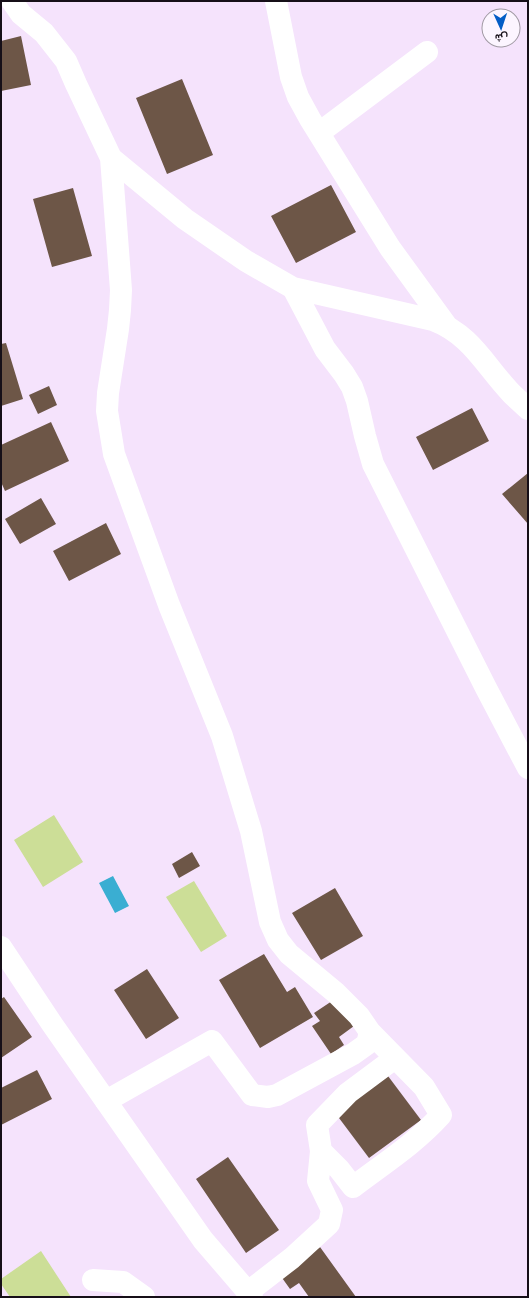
<svg xmlns="http://www.w3.org/2000/svg" width="529" height="1298" viewBox="0 0 529 1298" font-family="'Golos Text',Vazirmatn,sans-serif">
<rect width="100%" height="100%" fill="#f5e3fc"/>
<!-- green -->
<path fill="#ccde97" d="M 54,815 L 83,862 L 43,887 L 14,840 Z
M 194,881 L 227,936 L 201,952 L 166,897 Z
M 41,1251 L 71,1297 L 10,1297 L 1,1284 L 1,1279 Z"/>
<!-- water -->
<path fill="#3aaed2" d="M 113,876 L 129,906 L 115,913 L 99,883 Z"/>
<!-- building -->
<path fill="#6d5647" d="M 21,36 L 31,85 L 1,91 L 1,41 Z
M 182,79 L 213,155 L 167,174 L 136,98 Z
M 331,185 L 356,232 L 296,263 L 271,216 Z
M 73,188 L 92,256 L 52,267 L 33,199 Z
M 6,343 L 23,399 L 1,406 L 1,344 Z
M 49,386 L 57,405 L 38,414 L 29,395 Z
M 472,408 L 489,441 L 433,470 L 416,437 Z
M 51,422 L 69,461 L 5,491 L 1,482 L 1,445 Z
M 528,473 L 528,524 L 502,494 Z
M 41,498 L 56,524 L 20,544 L 5,519 Z
M 106,523 L 121,554 L 69,581 L 53,551 Z
M 192,852 L 200,866 L 179,878 L 172,864 Z
M 335,888 L 363,936 L 321,960 L 292,913 Z
M 264,954 L 287,992 L 295,987 L 313,1017 L 260,1048 L 219,980 Z
M 147,969 L 179,1018 L 146,1039 L 114,990 Z
M 4,997 L 32,1037 L 1,1058 L 1,999 Z
M 335,999 L 354,1026 L 339,1037 L 344,1045 L 331,1054 L 312,1026 L 320,1021 L 314,1013 Z
M 37,1070 L 52,1099 L 1,1125 L 1,1088 Z
M 388,1076 L 421,1120 L 369,1158 L 336,1114 Z
M 228,1157 L 279,1230 L 246,1253 L 196,1179 Z
M 320,1247 L 356,1297 L 309,1297 L 299,1283 L 290,1289 L 280,1275 Z"/>
<g fill="none" stroke-linecap="round" stroke-linejoin="round">
<!-- minor -->
<path stroke="#fff" stroke-width="22" d="M 12,1 L 21,14 L 44,33 L 66,61 L 76,84 L 111,158 L 121,290 L 120,310 L 118,329 L 108,393 L 107,411 L 114,454 L 169,605 L 222,736 L 251,831 L 270,922 L 278,940 L 289,954 L 336,993 L 359,1016 L 370,1032 L 367,1044 L 353,1054 L 277,1095 L 268,1097 L 252,1095 L 212,1041 L 106,1101
M 276,1 L 291,77 L 298,97 L 310,119 L 390,248 L 446,325
M 319,133 L 427,52
M 111,158 L 185,219 L 246,261 L 293,288 L 433,320 C 472,335 485,366 512,394 C 517,399 523,404 528,409
M 293,288 L 325,349 L 344,374 L 352,387 L 357,401 L 365,436 L 373,464 L 486,688 L 528,768
M 370,1032 L 424,1087 L 441,1115 C 415,1144 383,1164 353,1187 L 339,1169 L 321,1151 L 317,1125 L 348,1093 L 395,1058
M 93,1280 L 123,1282 L 144,1297
M 248,1292 L 292,1258 L 329,1224 L 332,1210 L 318,1181 L 321,1151"/>
<!-- major -->
<path stroke="#fff" stroke-width="22" d="M 1,947 L 52,1024 L 203,1240 L 252,1297"/>
</g>
<!-- border -->
<rect width="529" height="1298" fill="none" stroke="#160f18" stroke-width="4"/>
<!-- north arrow -->
<g transform="translate(501 28) rotate(177)"><circle r="19" fill="#fcf5ff" stroke="#a099a3"/>
<path d="M0-3L7 15L0 10L-7 15Z" fill="#035dc6"/>
<text y="-6" font-size="11" font-weight="bold" text-anchor="middle" fill="#160f18">ش</text>
</g>
</svg>
